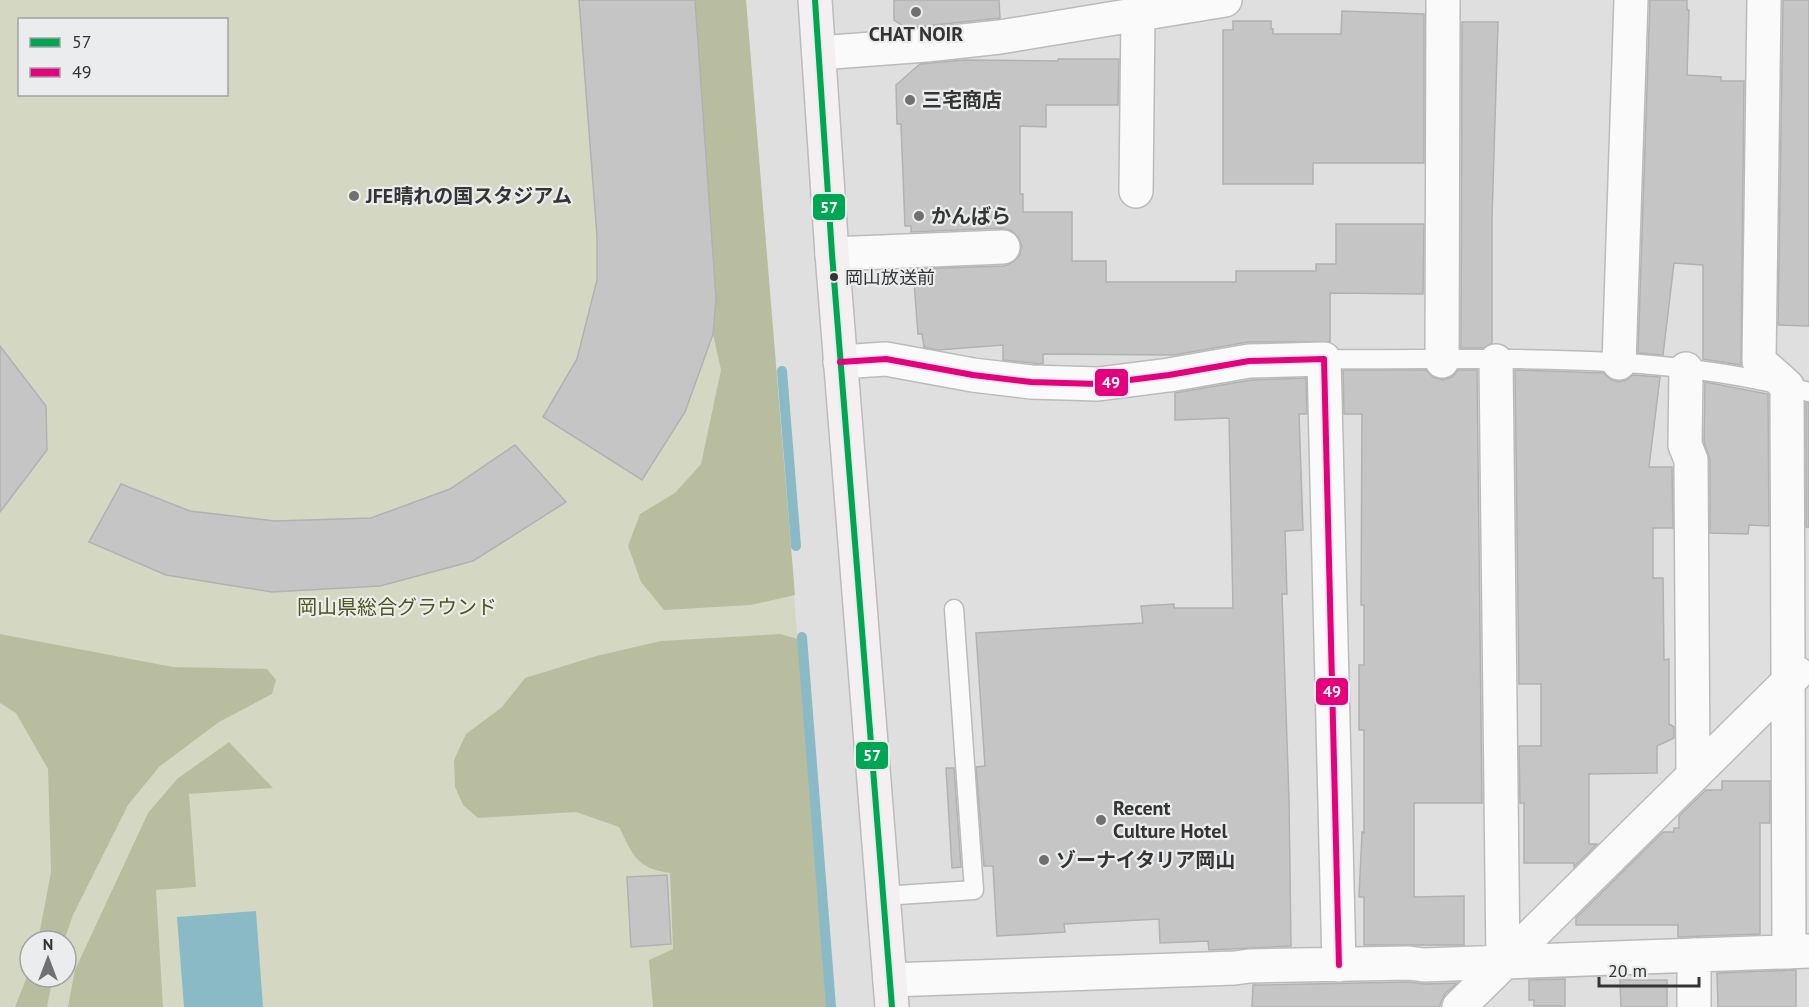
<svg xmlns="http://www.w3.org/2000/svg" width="1809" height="1007" viewBox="0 0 1809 1007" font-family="'PT Sans','Noto Sans JP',sans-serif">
<rect width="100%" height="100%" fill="#dfdfdf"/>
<!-- green -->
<path fill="#d4d8c2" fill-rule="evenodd" d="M 0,0 L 746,0 L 827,1007 L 0,1007 ZM 20,20 L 226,20 L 226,94 L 20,94 ZM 30,941 L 66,941 L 66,977 L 30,977 Z"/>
<!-- forest -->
<path fill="#b9bda0" d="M 695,0 L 746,0 L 795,595 L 751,605 L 664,610 L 641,582 L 628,546 L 640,514 L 675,493 L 701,464 L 721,370 L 713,334 L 716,298 Z
M 0,634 L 173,667 L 267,669 L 276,680 L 272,694 L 219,722 L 159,767 L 128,805 L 73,915 L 64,941 L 38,941 L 51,872 L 48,769 L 16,713 L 0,703 Z
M 780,634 L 798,639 L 827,1007 L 653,1007 L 649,960 L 673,949 L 670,873 C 636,868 633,855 619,827 L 576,812 L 478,818 L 463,805 L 455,787 L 454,760 L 466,734 L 502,707 L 525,678 L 596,656 L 661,641 Z
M 229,742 L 273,788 L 189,794 L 196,887 L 156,890 L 163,1007 L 68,1007 L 75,970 L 148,813 L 177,779 Z
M 30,969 L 30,977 L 53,977 L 47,1007 L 15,1007 Z"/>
<!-- water -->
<path fill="#8bbac7" d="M 256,911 L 263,1007 L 184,1007 L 177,917 Z"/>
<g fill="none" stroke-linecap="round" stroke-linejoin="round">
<!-- stream -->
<path stroke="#8bbac7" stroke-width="10" d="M 782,371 L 796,546
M 802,637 L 831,1007"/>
</g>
<!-- building -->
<path fill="#c6c5c5" stroke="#b2b1b2" stroke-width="1.5" d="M 579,0 L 695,0 L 716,298 L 713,334 L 685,412 L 642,480 L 543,417 L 577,359 L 597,280 L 597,236 Z
M 894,0 L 999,0 L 1000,18 L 906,28 L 894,20 Z
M 1650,0 L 1687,0 L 1687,10 L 1689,10 L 1687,75 L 1721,77 L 1721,81 L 1744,81 L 1741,365 L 1703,359 L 1703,265 L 1674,263 L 1663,355 L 1638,353 Z
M 1783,0 L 1809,0 L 1809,326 L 1778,325 Z
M 1342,11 L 1424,14 L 1424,163 L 1313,163 L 1313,184 L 1223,184 L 1223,30 L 1233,30 L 1233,21 L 1271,21 L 1271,29 L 1273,29 L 1273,34 L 1341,34 Z
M 1462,22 L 1498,22 L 1492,218 L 1492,343 L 1484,348 L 1461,348 Z
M 1058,59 L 1119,59 L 1118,105 L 1046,105 L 1046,127 L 1020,126 L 1020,194 L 1023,194 L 1023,212 L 1072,212 L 1072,261 L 1106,261 L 1106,282 L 1236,282 L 1236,271 L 1316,271 L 1316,264 L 1336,264 L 1336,224 L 1424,224 L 1423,294 L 1330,293 L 1330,342 L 1248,342 L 1174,355 L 1043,354 L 1043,364 L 1003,360 L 1003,345 L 938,350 L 924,347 L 922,334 L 918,334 L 913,269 L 1004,266 L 1013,262 L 1019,256 L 1022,246 L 1018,237 L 1012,231 L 1003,228 L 911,232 L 911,226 L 905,226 L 901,124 L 897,124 L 896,85 L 920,64 L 965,60 L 1058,61 Z
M 0,346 L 46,406 L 47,450 L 0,512 Z
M 1343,370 L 1426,370 L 1433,377 L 1443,380 L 1452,377 L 1458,370 L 1477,370 L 1482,803 L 1414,803 L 1414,897 L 1464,896 L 1464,945 L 1364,945 L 1364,897 L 1359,897 L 1362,832 L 1364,833 L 1364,730 L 1359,730 L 1359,665 L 1364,665 L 1364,605 L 1361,605 L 1362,414 L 1344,414 Z
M 1515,370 L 1604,373 L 1610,379 L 1618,382 L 1627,380 L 1633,375 L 1660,377 L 1649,467 L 1672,467 L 1673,528 L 1653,528 L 1653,578 L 1663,578 L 1664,660 L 1669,659 L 1669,724 L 1674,727 L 1674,738 L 1657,746 L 1657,773 L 1589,774 L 1589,844 L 1597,844 L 1574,867 L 1574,863 L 1524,863 L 1524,803 L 1520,803 L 1519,746 L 1541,746 L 1541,684 L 1519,684 Z
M 1306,378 L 1307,414 L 1299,414 L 1303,530 L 1285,531 L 1287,594 L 1282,594 L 1289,799 L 1291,946 L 1209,950 L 1208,941 L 1160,943 L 1159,919 L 1064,924 L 1065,932 L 997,936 L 993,866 L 984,866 L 976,767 L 985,766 L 976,633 L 1143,623 L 1141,606 L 1174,604 L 1174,608 L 1233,608 L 1229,418 L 1175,420 L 1175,393 L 1251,380 Z
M 1705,382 L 1768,394 L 1769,526 L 1749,525 L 1748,534 L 1710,533 L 1710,460 L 1704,442 Z
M 1806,403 L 1809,403 L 1809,527 L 1806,527 Z
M 515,445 L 566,502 L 473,561 L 380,586 L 272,592 L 166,575 L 89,542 L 121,484 L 190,511 L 275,521 L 371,518 L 450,489 Z
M 946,768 L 954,768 L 961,867 L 952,868 Z
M 1722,781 L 1770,781 L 1770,823 L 1760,823 L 1760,934 L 1678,937 L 1678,925 L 1576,925 L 1576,918 L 1663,832 L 1674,832 L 1674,828 L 1679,828 L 1679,816 L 1706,790 L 1722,790 Z
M 667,875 L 671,944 L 631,947 L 627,877 Z
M 1796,970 L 1796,1007 L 1718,1007 L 1717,973 Z
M 1565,979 L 1565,1006 L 1534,1006 L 1534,1000 L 1529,1000 L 1529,980 Z
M 1620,980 L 1667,980 L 1667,1007 L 1621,1007 Z
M 1408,982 L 1425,984 L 1457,983 L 1445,994 L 1439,1007 L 1252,1007 L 1253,985 Z"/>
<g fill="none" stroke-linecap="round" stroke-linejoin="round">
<!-- service casing -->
<g stroke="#bbb" stroke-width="21">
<path id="service" d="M 1324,359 C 1482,361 1656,349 1809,392
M 883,896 L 974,890 L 954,609"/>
</g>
<!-- minor casing -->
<g stroke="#bbb" stroke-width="36">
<path id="minor" d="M 1764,0 L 1759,361 L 1787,386 L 1789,952
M 819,53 L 926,45 L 1000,37 L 1225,0
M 1136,191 L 1138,14
M 832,254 L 1003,247
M 1442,361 L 1443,0
M 1496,361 L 1503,963
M 840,362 L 886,359 L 973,375 L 1031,382 L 1098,384 L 1169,375 L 1249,361 L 1324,359 L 1339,965
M 1619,363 L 1631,0
M 1686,369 L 1685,445 L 1691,460 L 1693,775
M 890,980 L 1235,968 L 1249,966 L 1409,963 L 1424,965 L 1809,951
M 1459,1007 L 1797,673
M 1694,1007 L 1694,955"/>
</g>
<!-- trunk casing -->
<g stroke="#bcbcbc" stroke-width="36">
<path id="trunk" d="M 815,0 L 832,254 L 892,1007"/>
</g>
<!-- service -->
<use href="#service" stroke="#fafafa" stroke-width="18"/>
<!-- minor -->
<use href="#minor" stroke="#fafafa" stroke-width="33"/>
<!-- trunk -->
<use href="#trunk" stroke="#f4eff0" stroke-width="33"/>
<!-- bus-1 casing -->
<g stroke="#ebeced" stroke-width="10">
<path id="bus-1" d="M 815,0 L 832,254 L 892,1007"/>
</g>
<!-- bus-2 casing -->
<g stroke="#ebeced" stroke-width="10">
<path id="bus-2" d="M 840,362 L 886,359 L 973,375 L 1031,382 L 1098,384 L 1169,375 L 1249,361 L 1324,359 L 1339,965"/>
</g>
<!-- bus-1 -->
<use href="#bus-1" stroke="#00a651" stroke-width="6"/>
<!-- bus-2 -->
<use href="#bus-2" stroke="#e5007d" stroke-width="6"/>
</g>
<!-- markers -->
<g fill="#707070" stroke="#ebeced" stroke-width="2">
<circle cx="916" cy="12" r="6"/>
<circle cx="910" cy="100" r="6"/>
<circle cx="354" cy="196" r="6"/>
<circle cx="919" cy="216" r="6"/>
<circle cx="1101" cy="820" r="6"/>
<circle cx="1044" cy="860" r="6"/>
</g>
<circle fill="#343434" stroke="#ebeced" stroke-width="2" cx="834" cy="277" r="5"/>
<g text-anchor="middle" stroke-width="4.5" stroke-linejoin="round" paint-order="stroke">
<!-- bus labels -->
<g font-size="18" fill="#343434" stroke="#ebeced" text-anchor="start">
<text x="845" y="284">岡山放送前</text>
</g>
<!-- poi labels -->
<g font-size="20" font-weight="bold" fill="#343434" stroke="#ebeced" text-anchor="start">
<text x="916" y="41" text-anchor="middle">CHAT NOIR</text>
<text x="922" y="107">三宅商店</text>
<text x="366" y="203">JFE晴れの国スタジアム</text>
<text x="931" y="223">かんばら</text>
<text x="1113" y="815">Recent<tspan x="1113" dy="23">Culture Hotel</tspan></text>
<text x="1056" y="867">ゾーナイタリア岡山</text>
</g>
<!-- park labels -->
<g font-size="20" fill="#50561a" stroke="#ebeced">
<text x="397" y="614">岡山県総合グラウンド</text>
</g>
</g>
<g stroke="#ebeced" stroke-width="2">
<rect x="812" y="193" width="34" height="28" rx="6" fill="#00a651"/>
<rect x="1094" y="368" width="35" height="29" rx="6" fill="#e5007d"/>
<rect x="1315" y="677" width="34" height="29" rx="6" fill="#e5007d"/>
<rect x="855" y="741" width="34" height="29" rx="6" fill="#00a651"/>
</g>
<g font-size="16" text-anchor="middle" font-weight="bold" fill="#fff">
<text x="829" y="213">57</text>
<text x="1111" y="388">49</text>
<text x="1332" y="697">49</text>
<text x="872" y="761">57</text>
</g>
<!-- legend -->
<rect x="18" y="18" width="210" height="78" fill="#ebeced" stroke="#a2a2a3" stroke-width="1.5"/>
<rect x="30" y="38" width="30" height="9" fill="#00a651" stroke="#a2a2a3" stroke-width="1.5"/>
<text x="72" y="48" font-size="18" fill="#343434">57</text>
<rect x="30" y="68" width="30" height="9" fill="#e5007d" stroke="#a2a2a3" stroke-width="1.5"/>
<text x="72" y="78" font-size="18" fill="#343434">49</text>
<!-- north arrow -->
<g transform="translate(48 959)"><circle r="28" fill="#ebeced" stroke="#a2a2a3" stroke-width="1.5"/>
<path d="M0-4.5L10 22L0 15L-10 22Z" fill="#707070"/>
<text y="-9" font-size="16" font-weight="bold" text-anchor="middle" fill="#343434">N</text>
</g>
<!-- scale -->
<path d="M1599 977v9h100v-9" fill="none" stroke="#343434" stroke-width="3"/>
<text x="1608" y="977" font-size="18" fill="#343434" stroke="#ebeced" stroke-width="4.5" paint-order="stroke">20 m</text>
</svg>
